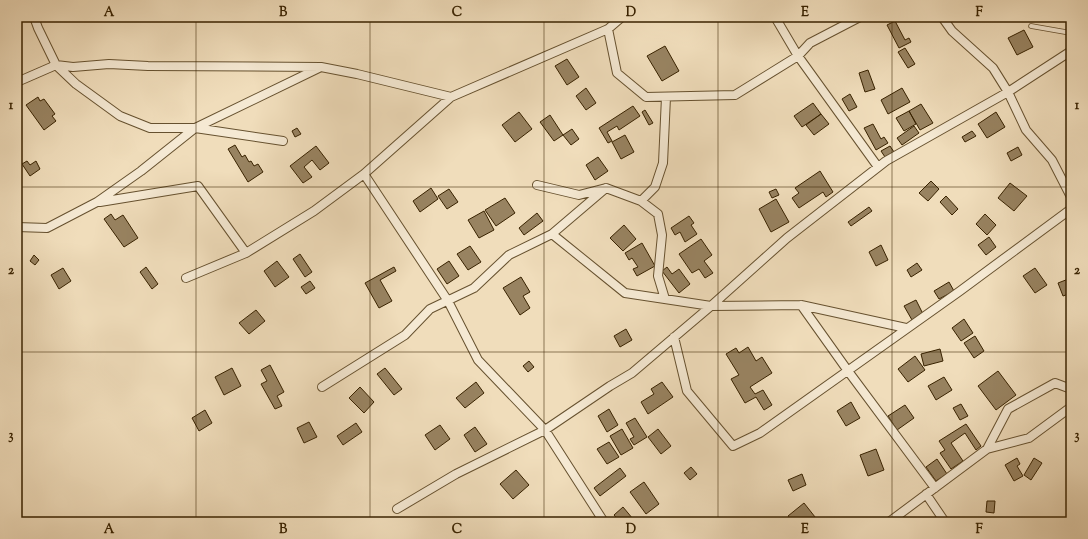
<svg xmlns="http://www.w3.org/2000/svg" width="1088" height="539" viewBox="0 0 1088 539" font-family="'Sorts Mill Goudy',serif">
<rect width="100%" height="100%" fill="#f0ddbb"/>
<filter id="stains"><feTurbulence type="fractalNoise" baseFrequency=".005" numOctaves="4"/><feColorMatrix values="0 0 0 0 .2 0 0 0 0 .09 0 0 0 0 .02 0 0 0 .5 -.17"/></filter>
<radialGradient id="worn" r=".72"><stop offset=".6" stop-color="#630" stop-opacity="0"/><stop offset="1" stop-color="#630" stop-opacity=".3"/></radialGradient>
<!-- building -->
<path fill="#988361" stroke="#382200" d="M 895,21 L 905,40 L 909,38 L 911,42 L 899,48 L 887,25 Z
M 1024,30 L 1033,47 L 1017,55 L 1008,38 Z
M 665,46 L 679,71 L 662,81 L 647,56 Z
M 905,48 L 915,64 L 908,68 L 898,52 Z
M 567,59 L 579,77 L 567,85 L 555,66 Z
M 868,70 L 875,89 L 865,92 L 859,73 Z
M 586,88 L 596,103 L 586,110 L 576,96 Z
M 902,88 L 910,102 L 888,114 L 881,100 Z
M 850,94 L 857,107 L 849,111 L 842,99 Z
M 38,97 L 40,101 L 44,99 L 55,114 L 52,116 L 56,121 L 44,130 L 26,105 Z
M 813,103 L 821,114 L 802,127 L 794,116 Z
M 921,104 L 933,123 L 920,130 L 909,111 Z
M 633,106 L 640,116 L 619,130 L 617,126 L 607,132 L 612,141 L 608,143 L 599,128 Z
M 645,110 L 653,123 L 649,125 L 642,112 Z
M 909,111 L 916,124 L 904,131 L 896,118 Z
M 519,112 L 532,129 L 515,142 L 502,125 Z
M 996,112 L 1005,127 L 987,138 L 978,124 Z
M 821,114 L 829,124 L 814,135 L 806,125 Z
M 550,115 L 563,135 L 554,141 L 540,122 Z
M 873,124 L 881,139 L 884,137 L 888,143 L 876,150 L 864,128 Z
M 914,126 L 919,133 L 902,145 L 897,138 Z
M 297,128 L 301,134 L 295,137 L 292,131 Z
M 572,129 L 579,139 L 571,145 L 563,135 Z
M 972,131 L 976,136 L 965,142 L 962,137 Z
M 625,135 L 634,152 L 621,159 L 612,142 Z
M 235,145 L 242,157 L 245,155 L 249,162 L 251,161 L 254,166 L 258,164 L 263,172 L 248,182 L 228,149 Z
M 316,146 L 329,163 L 320,170 L 312,160 L 304,167 L 312,177 L 303,183 L 290,166 Z
M 890,146 L 894,152 L 885,157 L 881,151 Z
M 1018,147 L 1022,155 L 1011,161 L 1007,153 Z
M 598,157 L 608,171 L 595,180 L 586,165 Z
M 27,161 L 30,165 L 36,161 L 40,169 L 30,176 L 22,164 Z
M 820,171 L 833,192 L 826,197 L 823,192 L 799,208 L 792,198 L 799,193 L 795,188 Z
M 931,181 L 939,189 L 928,201 L 919,193 Z
M 1010,183 L 1027,196 L 1014,211 L 998,198 Z
M 431,188 L 438,199 L 420,212 L 413,201 Z
M 449,189 L 458,202 L 447,209 L 438,196 Z
M 776,189 L 779,195 L 772,198 L 769,192 Z
M 946,196 L 958,209 L 952,215 L 940,202 Z
M 505,198 L 515,213 L 496,226 L 485,210 Z
M 776,199 L 789,222 L 771,232 L 759,209 Z
M 869,207 L 872,211 L 851,226 L 848,222 Z
M 484,211 L 494,230 L 479,238 L 468,220 Z
M 537,213 L 543,221 L 524,235 L 519,228 Z
M 111,214 L 115,220 L 123,215 L 138,238 L 124,247 L 104,219 Z
M 985,214 L 996,225 L 987,235 L 976,224 Z
M 689,216 L 694,223 L 691,225 L 697,234 L 685,242 L 680,232 L 675,235 L 671,228 Z
M 624,225 L 636,239 L 623,251 L 610,238 Z
M 989,237 L 996,247 L 986,255 L 978,245 Z
M 701,239 L 712,255 L 704,261 L 713,273 L 705,278 L 699,269 L 692,273 L 679,254 Z
M 642,243 L 655,266 L 637,276 L 633,269 L 638,267 L 632,258 L 629,260 L 625,253 Z
M 881,245 L 888,260 L 876,266 L 869,252 Z
M 470,246 L 481,262 L 468,270 L 457,254 Z
M 300,254 L 312,272 L 305,277 L 293,259 Z
M 34,255 L 39,260 L 35,265 L 30,261 Z
M 277,261 L 289,277 L 275,287 L 264,271 Z
M 449,261 L 459,276 L 447,284 L 437,269 Z
M 917,263 L 922,270 L 911,277 L 907,270 Z
M 146,267 L 158,284 L 152,289 L 140,272 Z
M 394,267 L 396,271 L 380,280 L 392,301 L 379,308 L 365,283 Z
M 667,267 L 672,274 L 679,269 L 690,284 L 679,293 L 662,271 Z
M 63,268 L 71,281 L 59,289 L 51,275 Z
M 1035,268 L 1047,285 L 1035,293 L 1023,276 Z
M 521,277 L 530,292 L 523,296 L 530,308 L 520,315 L 503,288 Z
M 1071,278 L 1071,293 L 1063,296 L 1058,283 Z
M 310,281 L 315,288 L 306,294 L 301,287 Z
M 949,282 L 954,291 L 939,299 L 934,291 Z
M 916,300 L 923,314 L 912,320 L 904,306 Z
M 256,310 L 265,321 L 249,334 L 239,323 Z
M 964,319 L 973,333 L 961,341 L 952,328 Z
M 626,329 L 632,340 L 620,347 L 614,336 Z
M 975,336 L 984,351 L 974,358 L 964,343 Z
M 748,347 L 756,361 L 762,357 L 772,373 L 750,387 L 755,394 L 763,390 L 772,405 L 764,410 L 756,397 L 745,403 L 731,379 L 739,375 L 726,354 L 736,348 L 739,353 Z
M 940,349 L 943,361 L 924,366 L 921,354 Z
M 915,356 L 925,370 L 908,382 L 898,369 Z
M 529,361 L 534,367 L 528,372 L 523,366 Z
M 270,365 L 284,392 L 277,396 L 282,406 L 275,409 L 261,384 L 267,381 L 261,370 Z
M 232,368 L 241,386 L 224,395 L 215,377 Z
M 385,368 L 402,389 L 394,395 L 377,374 Z
M 998,371 L 1016,395 L 996,410 L 978,386 Z
M 944,377 L 952,390 L 936,400 L 928,386 Z
M 476,382 L 484,393 L 465,408 L 456,398 Z
M 662,382 L 673,397 L 648,414 L 641,402 L 654,394 L 651,389 Z
M 360,387 L 374,402 L 364,413 L 349,398 Z
M 851,402 L 860,418 L 846,426 L 837,411 Z
M 961,404 L 968,416 L 960,420 L 953,408 Z
M 905,405 L 914,418 L 897,430 L 888,416 Z
M 609,409 L 618,425 L 607,432 L 598,416 Z
M 205,410 L 212,423 L 199,431 L 192,418 Z
M 635,418 L 647,437 L 634,445 L 630,439 L 634,437 L 626,423 Z
M 309,422 L 317,437 L 304,443 L 297,428 Z
M 356,423 L 362,432 L 343,445 L 337,436 Z
M 966,424 L 981,446 L 976,450 L 965,433 L 951,443 L 963,461 L 951,469 L 940,453 L 945,450 L 939,441 Z
M 440,425 L 450,439 L 435,450 L 425,435 Z
M 475,427 L 487,444 L 475,452 L 464,435 Z
M 622,429 L 633,448 L 621,455 L 610,436 Z
M 658,429 L 671,446 L 661,454 L 648,437 Z
M 609,442 L 619,457 L 607,464 L 597,449 Z
M 876,449 L 884,470 L 868,476 L 860,455 Z
M 1017,458 L 1020,464 L 1017,466 L 1023,476 L 1014,481 L 1005,465 Z
M 1034,458 L 1042,463 L 1031,480 L 1024,475 Z
M 937,459 L 947,474 L 936,481 L 926,467 Z
M 691,467 L 697,474 L 690,480 L 684,473 Z
M 620,468 L 626,476 L 600,496 L 594,488 Z
M 516,470 L 529,485 L 513,499 L 500,484 Z
M 802,474 L 806,485 L 793,491 L 788,480 Z
M 644,482 L 659,504 L 646,514 L 630,492 Z
M 987,501 L 995,501 L 994,513 L 986,512 Z
M 804,503 L 819,522 L 792,522 L 788,516 Z
M 623,507 L 633,519 L 629,522 L 620,522 L 614,515 Z"/>
<g fill="none" stroke-linecap="round" stroke-linejoin="round">
<!-- lane casing -->
<g stroke="#66512f" stroke-width="5.5">
<path id="lane" d="M 1031,26 L 1071,33"/>
</g>
<!-- street casing -->
<g stroke="#66512f" stroke-width="10">
<path id="street" d="M 34,17 L 38,28 L 56,65 L 76,84 L 120,116 L 150,128 L 195,128 L 283,141
M 775,17 L 798,56 L 878,167
M 942,17 L 952,31 L 993,68 L 1008,92 L 1026,130 L 1052,160 L 1071,197
M 608,29 L 617,73 L 646,97 L 735,95 L 798,56 L 810,43 L 860,17
M 17,82 L 56,65 L 73,67 L 109,64 L 148,66 L 321,67 L 357,74 L 451,97 L 608,29 L 622,17
M 451,97 L 364,174 L 448,301 L 478,360 L 545,430 L 604,522
M 537,185 L 579,195 L 606,188 L 641,201 L 658,214 L 662,235 L 658,276 L 665,299
M 641,201 L 655,187 L 663,163 L 666,97
M 100,202 L 198,186 L 246,253 L 314,211 L 364,174
M 17,227 L 47,228 L 97,202 L 141,171 L 195,128 L 319,68
M 552,234 L 625,293 L 711,306 L 801,305 L 906,328
M 186,278 L 246,253
M 801,305 L 848,371 L 935,488
M 674,337 L 687,391 L 733,446 L 760,433 L 960,291 L 1071,209
M 322,387 L 405,335 L 430,309 L 474,288 L 509,255 L 552,234 L 606,188
M 987,449 L 1008,409 L 1055,383 L 1071,389
M 926,494 L 945,522
M 397,509 L 456,474 L 545,430 L 610,386 L 632,373 L 711,306 L 787,238 L 886,161 L 1008,92 L 1071,51
M 889,522 L 987,449 L 1029,438 L 1071,407"/>
</g>
<!-- lane -->
<use href="#lane" stroke="#f5e9d3" stroke-width="4"/>
<!-- street -->
<use href="#street" stroke="#f5e9d3" stroke-width="8"/>
</g>
<!-- grid -->
<path fill="none" stroke="#382200" stroke-width="1" stroke-opacity="0.55" d="M 196,17 L 196,522M 370,17 L 370,522M 544,17 L 544,522M 718,17 L 718,522M 892,17 L 892,522M 17,187 L 1071,187M 17,352 L 1071,352"/>
<!-- margin -->
<rect width="1088" height="539" fill="none" stroke="#f0ddbb" stroke-width="44"/>
<rect x="22" y="22" width="1044" height="495" fill="none" stroke="#382200" stroke-width="1.5"/>
<g font-size="13" text-anchor="middle" font-weight="bold" fill="#382200">
<text x="109" y="16">A</text>
<text x="283" y="16">B</text>
<text x="457" y="16">C</text>
<text x="631" y="16">D</text>
<text x="805" y="16">E</text>
<text x="979" y="16">F</text>
<text x="11" y="109">1</text>
<text x="1077" y="109">1</text>
<text x="11" y="274">2</text>
<text x="1077" y="274">2</text>
<text x="11" y="439">3</text>
<text x="1077" y="439">3</text>
<text x="109" y="533">A</text>
<text x="283" y="533">B</text>
<text x="457" y="533">C</text>
<text x="631" y="533">D</text>
<text x="805" y="533">E</text>
<text x="979" y="533">F</text>
</g>
<rect width="100%" height="100%" filter="url(#stains)"/>
<rect width="100%" height="100%" fill="url(#worn)"/>
</svg>
